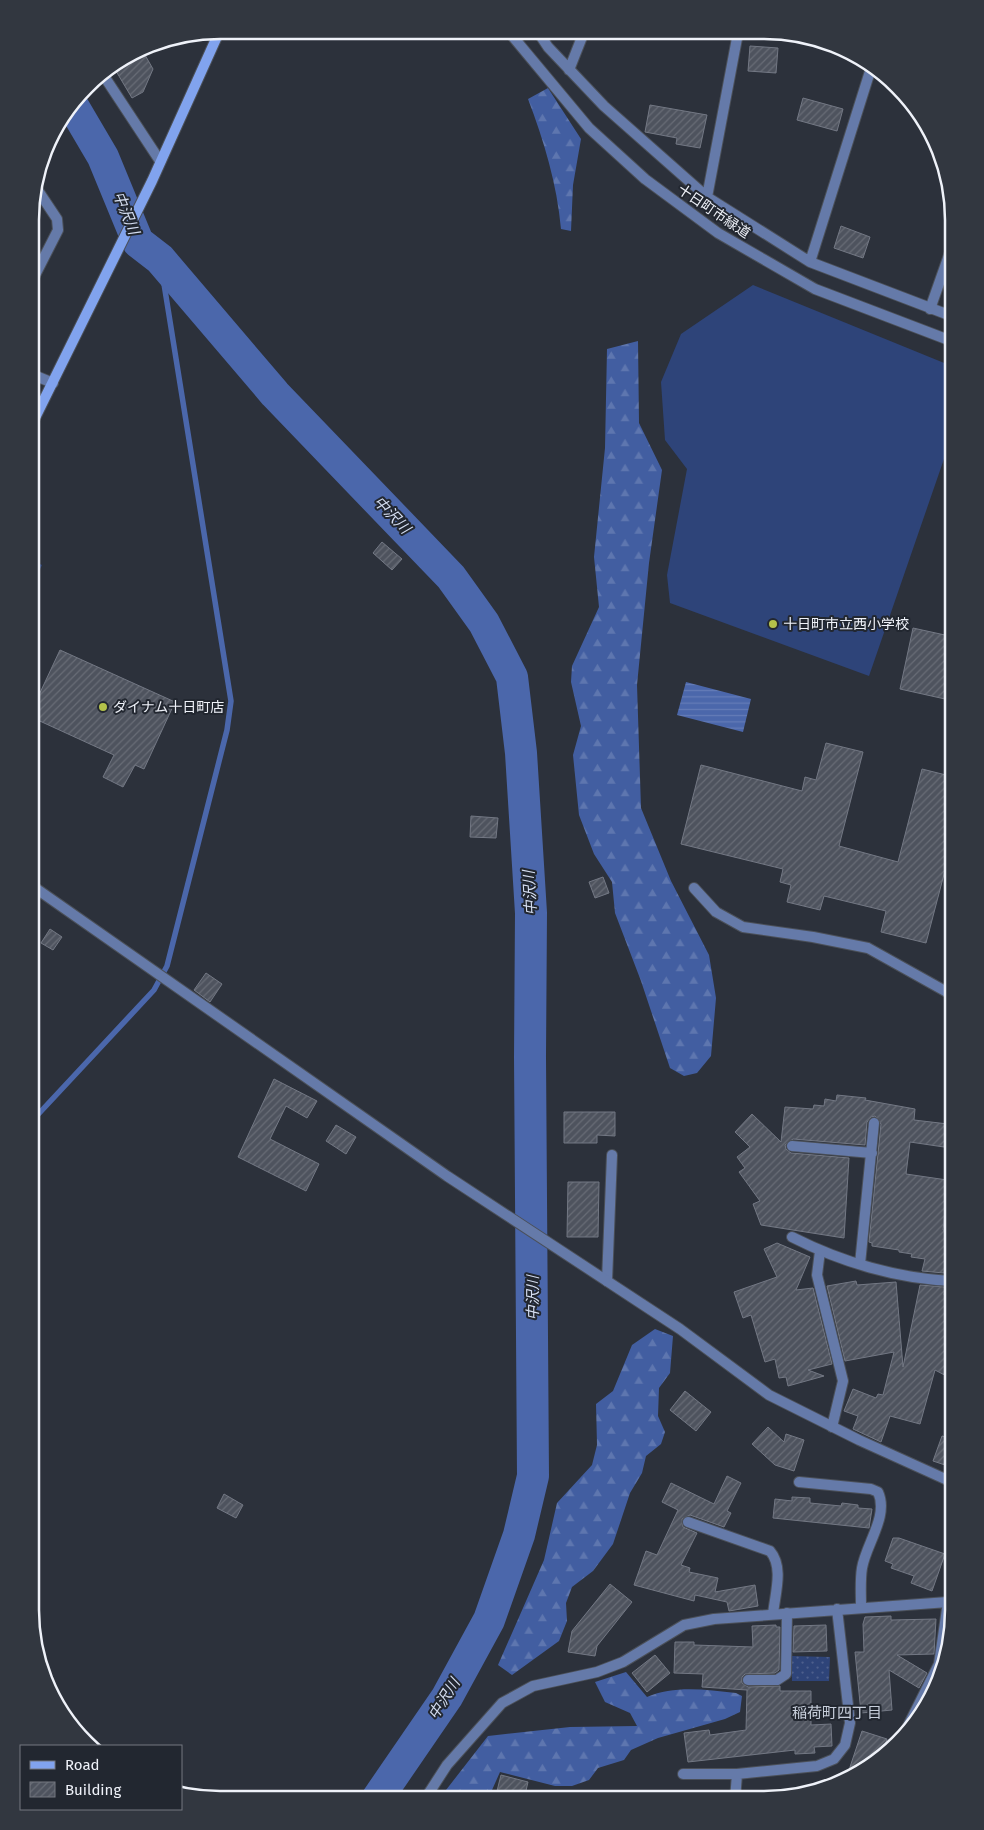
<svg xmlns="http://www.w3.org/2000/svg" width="984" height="1830" viewBox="0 0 984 1830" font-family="'Fira Sans','Noto Sans JP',sans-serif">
<defs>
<pattern id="grass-dots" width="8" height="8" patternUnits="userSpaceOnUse" patternTransform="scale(1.25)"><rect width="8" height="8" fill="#2e4479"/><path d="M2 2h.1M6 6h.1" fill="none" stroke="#4d5f8d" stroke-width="1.8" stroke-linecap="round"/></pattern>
<pattern id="forest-firs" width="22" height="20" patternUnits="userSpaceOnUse" patternTransform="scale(1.25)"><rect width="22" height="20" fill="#425ea1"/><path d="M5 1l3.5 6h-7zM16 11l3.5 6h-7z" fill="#5e76af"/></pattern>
<pattern id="water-rules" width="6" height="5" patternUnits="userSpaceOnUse" patternTransform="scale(1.25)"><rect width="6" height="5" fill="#4b67ab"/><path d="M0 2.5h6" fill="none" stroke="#657db7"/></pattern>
<pattern id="building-hatch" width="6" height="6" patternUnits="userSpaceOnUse" patternTransform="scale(1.25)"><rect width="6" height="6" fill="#4e535e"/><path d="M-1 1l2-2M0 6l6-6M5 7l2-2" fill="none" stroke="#686c76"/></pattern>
</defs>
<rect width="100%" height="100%" fill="#2c313b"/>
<!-- grass -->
<path fill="url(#grass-dots)" d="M 31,560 L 42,565 L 31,587 Z
M 792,1656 L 830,1657 L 829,1681 L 792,1681 Z"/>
<!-- forest -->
<path fill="url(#forest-firs)" d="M 548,88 L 581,139 L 573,185 L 571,231 L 561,229 C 557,184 544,141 528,99 Z
M 638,341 L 639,423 L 662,470 L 649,563 L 637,685 L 641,808 L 671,881 L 709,955 L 716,998 L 711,1056 L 697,1073 L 684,1076 L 670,1068 L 641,981 L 615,913 L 612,882 L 594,854 L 579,815 L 573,755 L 581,726 L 571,682 L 572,666 L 599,607 L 594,557 L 605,448 L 607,349 Z
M 655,1329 L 673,1336 L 670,1373 L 659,1388 L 658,1416 L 665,1432 L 661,1444 L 646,1456 L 642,1473 L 630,1493 L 613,1544 L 593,1571 L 572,1587 L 566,1603 L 567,1621 L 559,1641 L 512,1675 L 498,1665 L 544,1560 L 557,1503 L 592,1465 L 597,1445 L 596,1404 L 613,1391 L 632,1345 Z
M 626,1672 L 647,1697 C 675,1685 706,1690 736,1693 L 742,1696 L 740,1712 L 725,1719 L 658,1738 L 631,1750 L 624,1760 L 598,1768 L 589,1780 L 572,1786 L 555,1786 L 500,1772 L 488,1799 L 439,1799 L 488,1736 L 570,1727 L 637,1726 L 630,1713 L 605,1702 L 595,1682 Z"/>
<!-- pitch -->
<path fill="#2e4479" d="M 753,285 L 954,367 L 954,430 L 869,676 L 670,603 L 667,575 L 687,469 L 665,440 L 661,382 L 681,334 Z"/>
<!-- water -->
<path fill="url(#water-rules)" d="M 686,682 L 751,699 L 743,732 L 677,715 Z"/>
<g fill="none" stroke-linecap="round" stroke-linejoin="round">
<!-- stream -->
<path stroke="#4b67ab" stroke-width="5.5" d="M 31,1122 L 154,990 L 167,966 L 227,730 L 231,701 L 160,259"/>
<!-- river -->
<path stroke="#4b67ab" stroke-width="32" d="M 73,106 L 103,157 L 138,242 L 160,259 L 275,394 L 451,577 L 484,623 L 512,677 L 521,753 L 531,913 L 530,1057 L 533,1476 L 519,1535 L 489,1620 L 447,1697 L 377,1799"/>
</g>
<!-- building -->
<path fill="url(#building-hatch)" stroke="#737884" d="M 750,46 L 778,48 L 776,73 L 748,71 Z
M 141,48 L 153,69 L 143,92 L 132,98 L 113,66 Z
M 803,98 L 843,109 L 837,131 L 797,120 Z
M 650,105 L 707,115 L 700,148 L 676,144 L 677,138 L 645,132 Z
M 841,226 L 870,237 L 863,258 L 834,248 Z
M 382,542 L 402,559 L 392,570 L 373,553 Z
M 913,628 L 954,637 L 954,701 L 900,689 Z
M 60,650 L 175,702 L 144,769 L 135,765 L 123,787 L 103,777 L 114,755 L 31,717 L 31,712 Z
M 826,743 L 863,752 L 839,846 L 898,862 L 922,769 L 954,777 L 954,836 L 926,943 L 881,932 L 886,911 L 824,896 L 820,910 L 787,902 L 791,885 L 780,882 L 783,869 L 681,844 L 701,765 L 802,791 L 805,777 L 816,780 Z
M 471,816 L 498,818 L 496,838 L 470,837 Z
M 603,877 L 609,893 L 595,898 L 589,882 Z
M 50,929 L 62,937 L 53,950 L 41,943 Z
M 206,973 L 222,984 L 210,1002 L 194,990 Z
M 274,1079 L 317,1101 L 307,1118 L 286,1106 L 270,1139 L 319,1164 L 306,1191 L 238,1157 Z
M 837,1095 L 866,1098 L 865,1100 L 915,1109 L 914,1120 L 948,1124 L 944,1147 L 910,1142 L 906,1174 L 954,1181 L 952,1203 L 946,1202 L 943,1230 L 950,1231 L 944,1273 L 922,1271 L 925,1259 L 911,1257 L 912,1254 L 899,1252 L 899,1250 L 872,1246 L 872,1243 L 869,1242 L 881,1124 L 875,1116 L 871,1117 L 867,1122 L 865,1145 L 793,1139 L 785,1145 L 786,1149 L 791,1153 L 849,1158 L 844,1238 L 761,1225 L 753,1204 L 760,1201 L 739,1172 L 745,1168 L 737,1157 L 750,1147 L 735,1132 L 752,1114 L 781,1142 L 785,1107 L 813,1109 L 814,1105 L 824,1106 L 825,1099 L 836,1101 Z
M 564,1112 L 615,1112 L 615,1136 L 597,1135 L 597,1143 L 564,1143 Z
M 336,1125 L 356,1137 L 346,1154 L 326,1141 Z
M 568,1182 L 599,1182 L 598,1237 L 567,1237 Z
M 777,1243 L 810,1257 L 796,1290 L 813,1288 L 832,1364 L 808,1370 L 824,1376 L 788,1386 L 786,1377 L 779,1378 L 775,1359 L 765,1362 L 751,1315 L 743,1318 L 734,1292 L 777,1277 L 764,1249 Z
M 856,1281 L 857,1285 L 896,1282 L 903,1367 L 920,1285 L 945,1287 L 944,1295 L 954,1296 L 954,1380 L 935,1370 L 920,1424 L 890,1416 L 881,1442 L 853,1429 L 858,1416 L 844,1411 L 853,1389 L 876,1398 L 878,1394 L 883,1395 L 894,1352 L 845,1361 L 827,1286 Z
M 685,1391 L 711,1412 L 696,1431 L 670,1410 Z
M 768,1427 L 784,1442 L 786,1434 L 804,1440 L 794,1471 L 775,1465 L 752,1444 Z
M 942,1436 L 954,1439 L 954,1468 L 933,1461 Z
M 727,1476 L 741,1483 L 727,1511 L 731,1513 L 724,1527 L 690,1515 L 682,1519 L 683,1527 L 697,1533 L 681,1565 L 690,1568 L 689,1572 L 718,1578 L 715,1592 L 755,1585 L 758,1606 L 729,1611 L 727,1602 L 695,1595 L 694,1601 L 634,1585 L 646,1551 L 657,1555 L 678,1510 L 662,1502 L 671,1483 L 714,1504 Z
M 224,1494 L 243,1505 L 236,1518 L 217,1508 Z
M 792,1497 L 810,1498 L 810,1503 L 841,1506 L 842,1503 L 858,1505 L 858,1508 L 872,1509 L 869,1528 L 773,1518 L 775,1499 L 792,1501 Z
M 893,1538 L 899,1538 L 945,1554 L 932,1591 L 911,1583 L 914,1576 L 891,1568 L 893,1564 L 885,1561 Z
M 610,1584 L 632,1602 L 597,1646 L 595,1656 L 568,1652 L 572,1631 Z
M 891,1616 L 891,1620 L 936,1619 L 934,1654 L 897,1655 L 927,1673 L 919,1688 L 889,1670 L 892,1710 L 861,1713 L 855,1652 L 864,1652 L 863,1624 L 865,1617 Z
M 776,1625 L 776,1627 L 780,1627 L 779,1670 L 775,1673 L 745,1674 L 742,1677 L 742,1683 L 748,1687 L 780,1686 L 780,1691 L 811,1691 L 811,1725 L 831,1724 L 832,1746 L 814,1747 L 815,1753 L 795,1754 L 795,1750 L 688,1762 L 684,1733 L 709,1730 L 710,1735 L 746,1730 L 747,1690 L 702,1687 L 703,1674 L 674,1673 L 675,1642 L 694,1642 L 694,1645 L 753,1647 L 752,1626 Z
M 826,1625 L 827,1651 L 793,1652 L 794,1626 Z
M 655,1655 L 670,1673 L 647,1692 L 632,1673 Z
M 862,1731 L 887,1739 L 880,1760 L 846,1779 Z
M 501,1775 L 528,1782 L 524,1799 L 495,1799 Z"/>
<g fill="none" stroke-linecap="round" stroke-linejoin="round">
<!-- lane casing -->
<g stroke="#4b5059" stroke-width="12">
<path id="lane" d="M 31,283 L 58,230 L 57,219 L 35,186
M 31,374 L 53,383
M 792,1146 L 872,1153
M 820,1251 L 817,1275 L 843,1381 L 832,1427
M 860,1264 L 874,1123
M 607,1281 L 612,1155
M 950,1281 L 954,1253
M 799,1482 L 871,1489 L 878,1492 C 889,1516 866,1544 862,1568 C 860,1580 861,1594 861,1607
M 688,1522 L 770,1551 C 784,1567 775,1594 773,1614
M 748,1680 L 777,1680 L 786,1674 L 787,1613"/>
</g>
<!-- street casing -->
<g stroke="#4b5059" stroke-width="12">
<path id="street" d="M 509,32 L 589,128 L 645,179 L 718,233 L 815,289 L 954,342
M 538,32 L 548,47 L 604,106 L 707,197 L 810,262 L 954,317
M 569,70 L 584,32
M 102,73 L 160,161
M 707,197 L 738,33
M 810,262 L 872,65
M 930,309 L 954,241
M 31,885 L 447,1176 L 680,1329 L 769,1395 L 859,1440 L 954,1483
M 694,888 L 716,912 L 743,927 L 813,937 L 868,948 L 954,996
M 792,1237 C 841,1262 898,1279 954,1281
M 902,1738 L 939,1664 L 948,1602
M 683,1774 L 737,1774 L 817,1766 L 834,1759 L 845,1745 L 850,1723 L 837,1609
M 425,1799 L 447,1765 L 502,1703 L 533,1686 L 597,1672 L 623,1662 L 684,1625 L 714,1619 L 948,1602 L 954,1605
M 735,1800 L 737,1774"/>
</g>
<!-- secondary casing -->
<g stroke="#4b5059" stroke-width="12">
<path id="secondary" d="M 31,426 L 152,181 L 220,30"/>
</g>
<!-- lane -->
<use href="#lane" stroke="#657aa9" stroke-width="10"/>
<!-- street -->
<use href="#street" stroke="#657aa9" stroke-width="10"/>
<!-- secondary -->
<use href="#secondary" stroke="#81a3ee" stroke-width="10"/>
</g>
<!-- markers -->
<g fill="#b4c24a" stroke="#222730" stroke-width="2">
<circle cx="773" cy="624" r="5"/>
<circle cx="103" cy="707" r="5"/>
</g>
<g text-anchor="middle" stroke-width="4" stroke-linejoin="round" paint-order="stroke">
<!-- street labels -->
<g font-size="14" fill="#eff2f9" stroke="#222730">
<text transform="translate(714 211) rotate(34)" y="5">十日町市緑道</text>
</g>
<!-- poi labels -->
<g font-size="14" fill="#eff2f9" stroke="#222730" text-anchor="start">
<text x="783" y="629">十日町市立西小学校</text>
<text x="113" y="712">ダイナム十日町店</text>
</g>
<!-- water labels -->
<g font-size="15" font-style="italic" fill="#d5def1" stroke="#222730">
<text transform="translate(126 213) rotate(68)" y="5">中沢川</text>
<text transform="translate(392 515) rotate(46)" y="5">中沢川</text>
<text transform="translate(530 893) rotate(-93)" y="5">中沢川</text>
<text transform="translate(533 1298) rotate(-90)" y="5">中沢川</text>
<text transform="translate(444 1699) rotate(-58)" y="5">中沢川</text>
</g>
<!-- neighbourhood labels -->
<g font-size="15" fill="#c8cfdc" stroke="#222730">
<text x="837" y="1718">稲荷町四丁目</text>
</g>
</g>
<!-- crop -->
<path d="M0 0H984V1830H0ZM220 39H764A181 181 0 0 1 945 220V1610A181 181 0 0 1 764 1791H220A181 181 0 0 1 39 1610V220A181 181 0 0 1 220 39Z" fill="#323740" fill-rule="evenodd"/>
<path fill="none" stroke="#eff2f9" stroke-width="2.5" d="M220 39H764A181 181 0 0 1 945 220V1610A181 181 0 0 1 764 1791H220A181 181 0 0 1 39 1610V220A181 181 0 0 1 220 39Z"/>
<!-- legend -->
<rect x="20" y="1745" width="162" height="65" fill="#222730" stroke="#747880"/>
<rect x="30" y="1761" width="25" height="8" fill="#81a3ee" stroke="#747880"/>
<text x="65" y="1770" font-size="15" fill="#eff2f9">Road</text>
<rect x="30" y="1782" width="25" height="15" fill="url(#building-hatch)" stroke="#747880"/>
<text x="65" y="1795" font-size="15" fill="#eff2f9">Building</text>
</svg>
